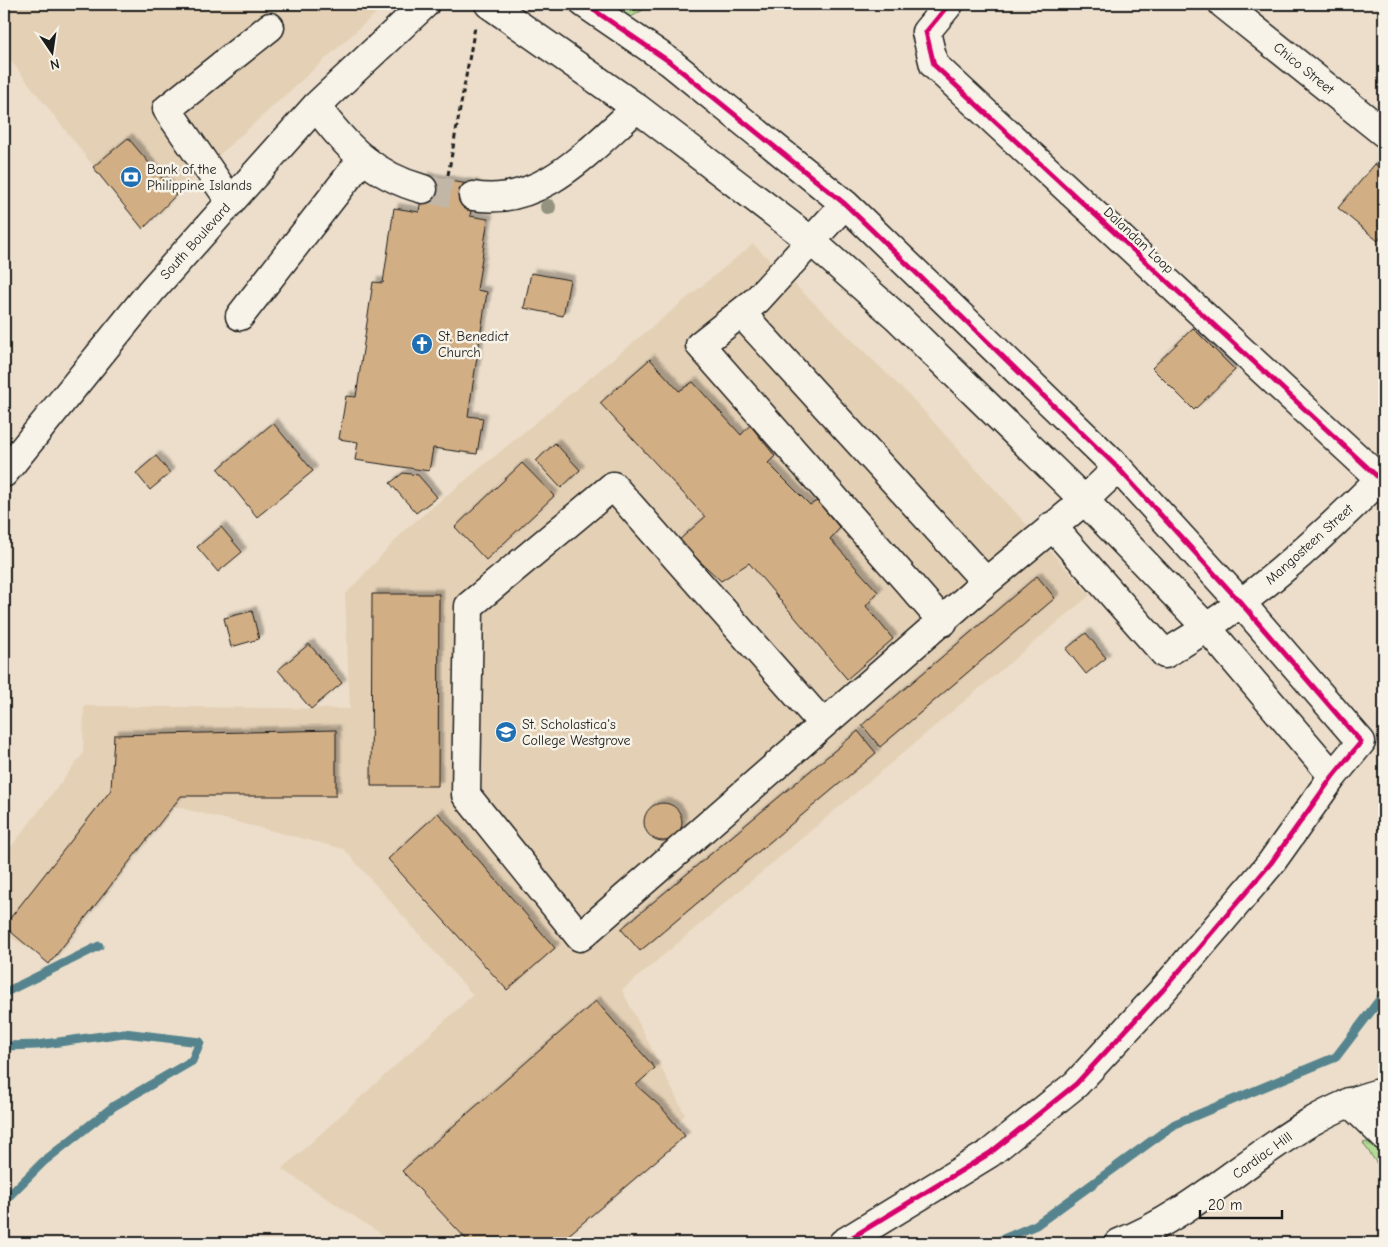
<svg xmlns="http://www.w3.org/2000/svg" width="1388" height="1247" viewBox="0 0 1388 1247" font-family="'Comic Neue',sans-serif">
<defs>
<pattern id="grass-tufts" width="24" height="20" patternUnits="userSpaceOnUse" patternTransform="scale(1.25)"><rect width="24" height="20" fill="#b4db96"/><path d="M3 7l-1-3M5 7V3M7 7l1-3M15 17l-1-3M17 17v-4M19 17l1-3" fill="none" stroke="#9abb81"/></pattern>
<pattern id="park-crowns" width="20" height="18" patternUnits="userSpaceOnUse" patternTransform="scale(1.25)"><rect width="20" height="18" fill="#b4db96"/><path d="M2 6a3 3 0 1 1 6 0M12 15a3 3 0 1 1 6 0" fill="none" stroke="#9abb81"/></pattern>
<filter id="shadow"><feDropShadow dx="4.5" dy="-4.5" stdDeviation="1" flood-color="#0004"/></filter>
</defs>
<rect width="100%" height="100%" fill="#ecdeca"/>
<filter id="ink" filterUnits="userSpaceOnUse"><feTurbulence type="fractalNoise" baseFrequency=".02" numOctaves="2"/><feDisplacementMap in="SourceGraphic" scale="10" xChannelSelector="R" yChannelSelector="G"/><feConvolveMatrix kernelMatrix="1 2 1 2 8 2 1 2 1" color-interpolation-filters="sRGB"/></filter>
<g filter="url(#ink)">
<!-- built -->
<path fill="#e4d0b5" d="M 4,4 L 386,4 L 176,194 L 143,229 L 4,52 Z
M 753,244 L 910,396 L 1090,595 L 622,990 L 685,1115 L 555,1243 L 395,1243 L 282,1169 L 473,995 L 344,849 L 173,806 L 38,954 L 4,933 L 4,856 L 83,754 L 84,706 L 350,709 L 345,595 L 406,529 Z"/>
<!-- grass -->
<path fill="url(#grass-tufts)" stroke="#687c59" d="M 1384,1138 L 1384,1174 L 1363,1143 Z"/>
<!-- park -->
<path fill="url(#park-crowns)" stroke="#687c59" d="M 602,4 L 653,4 L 626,20 Z"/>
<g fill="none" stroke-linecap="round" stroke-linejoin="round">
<!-- stream -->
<path stroke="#56848e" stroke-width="9" d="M 4,993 L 99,946
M 4,1046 L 37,1045 L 124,1033 L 200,1042 L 192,1061 L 114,1106 L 43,1162 L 4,1201
M 994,1243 L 1036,1225 L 1175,1124 L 1336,1057 L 1384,994"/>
</g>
<!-- building -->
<path fill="#d2ae84" stroke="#1c1c1c" filter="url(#shadow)" d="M 128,138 L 176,195 L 143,229 L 93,167 Z
M 1375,164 L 1384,172 L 1384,233 L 1378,241 L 1338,208 Z
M 424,177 L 475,185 L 470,216 L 488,219 L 477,290 L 487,292 L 468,416 L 483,418 L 477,454 L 433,448 L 429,471 L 355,460 L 358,442 L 339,439 L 346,396 L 356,397 L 373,282 L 383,283 L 394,208 L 419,212 Z
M 531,273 L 570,280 L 563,316 L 524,308 Z
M 1193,328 L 1235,370 L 1194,410 L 1152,368 Z
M 650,359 L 679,391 L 693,382 L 741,435 L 750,425 L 775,456 L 768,463 L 810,505 L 817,501 L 840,528 L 830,539 L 878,592 L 866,606 L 893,639 L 847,679 L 749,563 L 721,581 L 678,541 L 705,517 L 600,403 Z
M 273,423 L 313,471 L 257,517 L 218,469 Z
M 555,443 L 580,470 L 561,488 L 536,461 Z
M 156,456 L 170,473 L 150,490 L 136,473 Z
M 522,463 L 554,496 L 486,560 L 455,527 Z
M 403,473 L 418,475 L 437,497 L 416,513 L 390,483 Z
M 221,527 L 242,552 L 218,572 L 197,547 Z
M 1037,576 L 1055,598 L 880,747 L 862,725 Z
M 372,594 L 439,594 L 438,786 L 371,786 Z
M 252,611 L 259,639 L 231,647 L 224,618 Z
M 1086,633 L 1106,658 L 1086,674 L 1066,649 Z
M 309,644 L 342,683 L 311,709 L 278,670 Z
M 336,730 L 336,796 L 181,796 L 49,964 L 4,926 L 111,790 L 114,735 Z
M 858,731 L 876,753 L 640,951 L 621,929 Z
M644 822a19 19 0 1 1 38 0a19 19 0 1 1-38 0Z
M 438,813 L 555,948 L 507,990 L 388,859 Z
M 596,1001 L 655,1068 L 636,1085 L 662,1108 L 685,1136 L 559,1243 L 470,1243 L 402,1171 Z"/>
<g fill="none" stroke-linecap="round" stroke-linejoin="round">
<!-- minor-tunnel -->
<path stroke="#c2b7a7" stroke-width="28" stroke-dasharray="28 14" stroke-linecap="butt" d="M 423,189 L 473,196"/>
<!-- minor casing -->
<g stroke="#1c1c1c" stroke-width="31">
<path id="minor" d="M 489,4 L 637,108 L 810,240 L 897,317 L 1084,500 L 1208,629 L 1333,776
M 585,4 L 670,62 L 845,204 L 1118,468 L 1241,603 L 1361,742 L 1333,776 L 1271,863 L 1163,990 L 1076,1084 L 990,1153 L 843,1243
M 949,4 L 926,32 L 934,65 L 1380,479
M 1223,4 L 1384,133
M 316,106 C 345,146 374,176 423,189
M 473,196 C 541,208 590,149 637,108
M 231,202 L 167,109 L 270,27
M 845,204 L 757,300 L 700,345 L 943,622
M 741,313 L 986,582
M 240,316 L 363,158
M 4,473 L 151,291 L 316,106 L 425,4
M 1052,526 L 1165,654 C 1248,605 1316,543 1384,475
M 823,724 L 613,486 L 469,606 L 466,795 L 580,937 L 986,582 L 1078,506 L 1118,468
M 1349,1102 L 1384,1136"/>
</g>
<!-- major casing -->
<g stroke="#1c1c1c" stroke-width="31">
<path id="major" d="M 1119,1243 C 1215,1206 1286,1114 1384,1092"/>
</g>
<!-- path -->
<path stroke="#1c1c1c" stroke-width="3" stroke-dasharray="5 4" stroke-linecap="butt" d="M 448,175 L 475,27"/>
<!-- minor -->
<use href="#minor" stroke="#f7f3e8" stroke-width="28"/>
<!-- major -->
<use href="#major" stroke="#f7f3e8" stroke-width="28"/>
<!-- cycleway casing -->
<g stroke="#f7f3e8" stroke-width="8">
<path id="cycleway" d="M 585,4 L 670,62 L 845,204 L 1118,468 L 1241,603 L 1361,742 L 1333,776 L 1271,863 L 1163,990 L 1076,1084 L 990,1153 L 843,1243
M 949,4 L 926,32 L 934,65 L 1380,479"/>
</g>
<!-- cycleway -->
<use href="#cycleway" stroke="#d6006c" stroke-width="5"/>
</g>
<!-- trees -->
<circle fill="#93937f" cx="548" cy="207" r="8"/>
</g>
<!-- icons -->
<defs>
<g id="bank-disc" transform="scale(1.125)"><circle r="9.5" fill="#1f6fb2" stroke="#f7f3e8"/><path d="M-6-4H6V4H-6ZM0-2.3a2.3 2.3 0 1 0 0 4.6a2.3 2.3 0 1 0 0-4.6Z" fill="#fff"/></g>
<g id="church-disc" transform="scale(1.125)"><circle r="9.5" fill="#1f6fb2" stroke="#f7f3e8"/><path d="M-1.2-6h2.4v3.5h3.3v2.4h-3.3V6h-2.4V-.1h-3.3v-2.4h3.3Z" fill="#fff"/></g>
<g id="university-disc" transform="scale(1.125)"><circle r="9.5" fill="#1f6fb2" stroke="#f7f3e8"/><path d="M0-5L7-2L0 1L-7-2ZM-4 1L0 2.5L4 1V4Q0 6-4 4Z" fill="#fff"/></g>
</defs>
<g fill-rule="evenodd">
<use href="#bank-disc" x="131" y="177"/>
<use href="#church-disc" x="422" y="344"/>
<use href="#university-disc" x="506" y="732"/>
</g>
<g text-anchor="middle" stroke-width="5" stroke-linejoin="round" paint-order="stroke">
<!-- street labels -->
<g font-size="14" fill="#1c1c1c" stroke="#f7f3e8">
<text transform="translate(1304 68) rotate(39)" y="5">Chico Street</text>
<text transform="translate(1139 240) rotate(43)" y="5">Dalandan Loop</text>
<text transform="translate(195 241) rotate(-48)" y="5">South Boulevard</text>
<text transform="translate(1309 544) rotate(-42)" y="5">Mangosteen Street</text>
<text transform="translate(1262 1155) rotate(-36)" y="5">Cardiac Hill</text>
</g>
<!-- poi labels -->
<g font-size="14" fill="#1c1c1c" stroke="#f7f3e8" text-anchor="start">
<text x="147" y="174">Bank of the<tspan x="147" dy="16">Philippine Islands</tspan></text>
<text x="438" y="341">St. Benedict<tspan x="438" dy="16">Church</tspan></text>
<text x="522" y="729">St. Scholastica's<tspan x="522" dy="16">College Westgrove</tspan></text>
</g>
</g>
<!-- margin -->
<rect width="1388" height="1247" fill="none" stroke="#f7f3e8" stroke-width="20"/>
<rect x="10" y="10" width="1368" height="1227" fill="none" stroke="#1c1c1c" stroke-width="2" filter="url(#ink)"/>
<!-- north arrow -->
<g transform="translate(52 52) rotate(167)" stroke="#f7f3e8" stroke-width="4" paint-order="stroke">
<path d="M0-4L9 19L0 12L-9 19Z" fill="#1c1c1c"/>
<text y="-8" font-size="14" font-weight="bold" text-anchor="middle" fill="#1c1c1c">N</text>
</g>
<!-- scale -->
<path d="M1200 1210v8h82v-8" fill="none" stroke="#1c1c1c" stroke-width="2.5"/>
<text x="1208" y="1210" font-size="15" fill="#1c1c1c" stroke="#f7f3e8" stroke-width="4" paint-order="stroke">20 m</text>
</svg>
